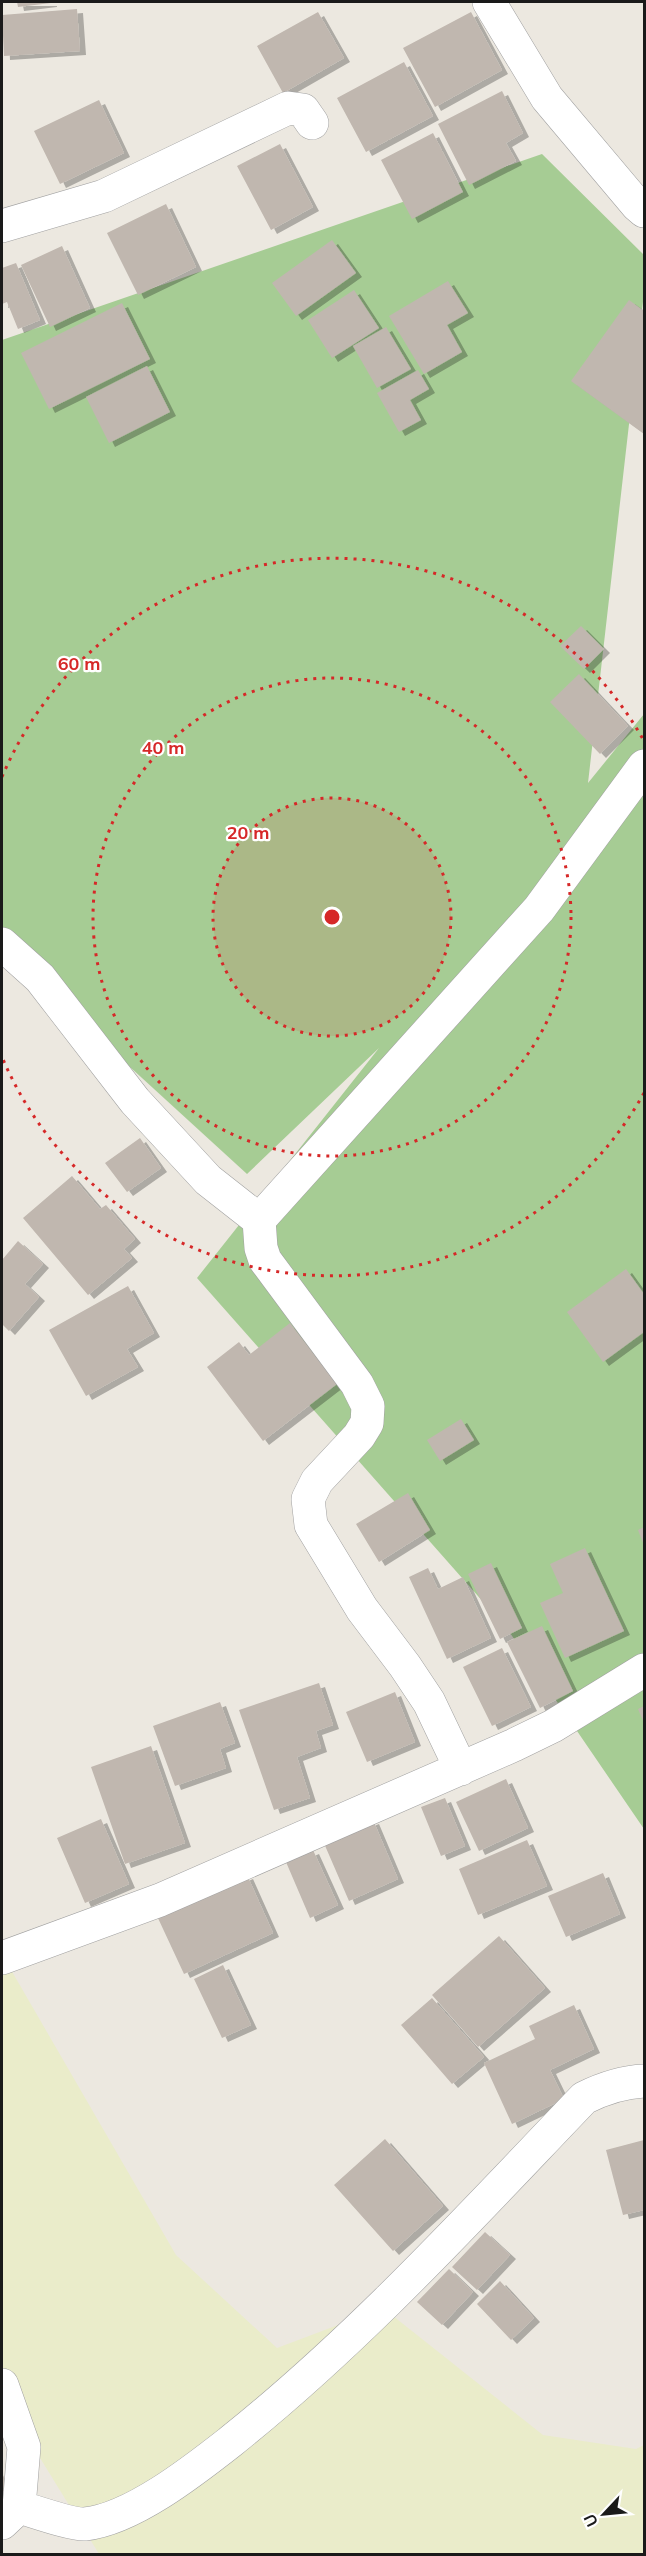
<svg xmlns="http://www.w3.org/2000/svg" width="646" height="2556" viewBox="0 0 646 2556" font-family="Mulish,sans-serif">
<defs>
<filter id="shadow"><feDropShadow dx="6" dy="4" stdDeviation="0" flood-color="#0004"/></filter>
</defs>
<rect width="100%" height="100%" fill="#ece8e0"/>
<!-- farmland -->
<path fill="#eaecca" d="M 2,1949 L 3,1956 L 176,2255 L 277,2348 L 383,2308 L 543,2435 L 636,2449 L 644,2445 L 644,2554 L 99,2554 L 2,2396 Z"/>
<!-- forest -->
<path fill="#a6cc94" d="M 542,154 L 644,255 L 644,293 L 588,783 L 644,714 L 644,1829 L 508,1630 L 197,1278 L 379,1048 L 247,1174 L 2,950 L 2,340 Z"/>
<!-- building -->
<path fill="#c0b7af" filter="url(#shadow)" d="M 17,2 L 51,2 L 51,3 L 18,7 Z
M 77,9 L 80,51 L 4,56 L 2,15 Z
M 318,12 L 344,58 L 283,93 L 257,46 Z
M 471,12 L 502,70 L 435,107 L 403,48 Z
M 404,62 L 433,116 L 366,152 L 337,98 Z
M 502,91 L 523,133 L 506,143 L 516,161 L 469,185 L 438,124 Z
M 99,100 L 124,153 L 60,184 L 34,131 Z
M 433,133 L 463,192 L 412,219 L 381,160 Z
M 280,144 L 313,207 L 271,230 L 237,166 Z
M 166,204 L 196,267 L 138,295 L 107,233 Z
M 332,240 L 356,273 L 296,316 L 272,283 Z
M 62,246 L 90,308 L 50,327 L 21,265 Z
M 16,263 L 40,320 L 18,329 L 7,302 L 2,304 L 2,268 Z
M 448,281 L 468,313 L 447,325 L 462,352 L 424,374 L 389,316 Z
M 354,290 L 379,328 L 332,358 L 308,320 Z
M 629,300 L 644,311 L 644,434 L 571,381 Z
M 122,303 L 150,359 L 49,409 L 21,353 Z
M 386,327 L 411,369 L 377,388 L 353,346 Z
M 147,366 L 170,412 L 109,443 L 86,397 Z
M 418,370 L 429,389 L 410,400 L 421,420 L 399,432 L 377,393 Z
M 581,626 L 604,649 L 584,669 L 560,646 Z
M 579,674 L 628,726 L 600,754 L 550,702 Z
M 140,1138 L 161,1168 L 127,1192 L 105,1163 Z
M 72,1176 L 100,1209 L 106,1205 L 135,1239 L 124,1249 L 132,1258 L 88,1295 L 23,1218 Z
M 18,1241 L 43,1264 L 25,1284 L 39,1297 L 9,1331 L 2,1324 L 2,1260 Z
M 626,1269 L 644,1294 L 644,1332 L 603,1362 L 567,1312 Z
M 128,1286 L 154,1333 L 127,1349 L 138,1367 L 86,1396 L 49,1330 Z
M 290,1323 L 337,1384 L 263,1441 L 207,1367 L 239,1342 L 249,1355 Z
M 461,1419 L 474,1440 L 440,1461 L 427,1440 Z
M 408,1493 L 430,1530 L 379,1562 L 356,1524 Z
M 644,1527 L 644,1545 L 638,1530 Z
M 585,1548 L 624,1631 L 565,1658 L 540,1603 L 563,1593 L 550,1564 Z
M 491,1563 L 522,1628 L 500,1639 L 468,1574 Z
M 428,1568 L 438,1589 L 463,1577 L 491,1638 L 447,1659 L 409,1577 Z
M 542,1626 L 573,1691 L 540,1708 L 507,1642 Z
M 502,1648 L 531,1707 L 492,1726 L 463,1667 Z
M 319,1683 L 333,1725 L 316,1731 L 321,1748 L 297,1757 L 310,1798 L 274,1810 L 239,1710 Z
M 395,1692 L 415,1742 L 367,1762 L 346,1712 Z
M 220,1702 L 235,1743 L 220,1749 L 226,1768 L 175,1786 L 153,1726 Z
M 644,1706 L 644,1723 L 638,1709 Z
M 151,1746 L 185,1843 L 125,1864 L 91,1767 Z
M 506,1779 L 528,1828 L 479,1851 L 456,1802 Z
M 445,1798 L 465,1846 L 441,1856 L 421,1807 Z
M 101,1819 L 129,1884 L 85,1903 L 57,1838 Z
M 373,1820 L 398,1879 L 349,1901 L 323,1841 Z
M 527,1840 L 547,1886 L 478,1915 L 459,1869 Z
M 313,1850 L 338,1905 L 310,1918 L 286,1862 Z
M 603,1873 L 620,1914 L 566,1937 L 548,1896 Z
M 247,1875 L 273,1933 L 184,1974 L 157,1916 Z
M 499,1936 L 545,1988 L 478,2047 L 432,1995 Z
M 223,1965 L 251,2025 L 222,2038 L 194,1979 Z
M 432,1998 L 484,2057 L 452,2084 L 401,2025 Z
M 574,2005 L 594,2049 L 550,2070 L 564,2099 L 512,2124 L 484,2063 L 535,2039 L 529,2026 Z
M 385,2139 L 443,2206 L 393,2251 L 334,2185 Z
M 644,2140 L 644,2210 L 623,2215 L 606,2150 Z
M 485,2232 L 510,2255 L 477,2290 L 452,2267 Z
M 449,2269 L 473,2292 L 442,2325 L 417,2302 Z
M 500,2281 L 534,2318 L 511,2340 L 477,2304 Z
M 2,2473 L 9,2488 L 2,2492 Z"/>
<g fill="none" stroke-linecap="round" stroke-linejoin="round">
<!-- minor casing -->
<g stroke="#a1a1a1" stroke-width="34">
<path id="minor" d="M 489,2 L 547,98 L 637,205 L 644,211
M 2,226 L 104,196 L 288,108 L 303,110 L 312,123
M 2,944 L 40,978 L 135,1101 L 208,1180 L 259,1220
M 461,1769 L 429,1702 L 405,1666 L 362,1609 L 311,1525 L 308,1499 L 317,1481 L 359,1436 L 367,1423 L 368,1406 L 357,1384 L 265,1260 L 261,1248 L 259,1220 L 539,909 L 644,766
M 2,1958 L 160,1900 L 514,1745 L 553,1726 L 644,1670
M 2,2385 L 24,2447 L 19,2507 L 2,2523
M 19,2507 C 33,2511 72,2525 85,2524 C 132,2519 193,2471 230,2442 C 359,2339 469,2218 584,2098 C 604,2088 622,2082 644,2081"/>
</g>
<!-- minor -->
<use href="#minor" stroke="#fff" stroke-width="33"/>
</g>
<!-- distance rings -->
<circle cx="332" cy="917" r="119" fill="#d62828" fill-opacity=".12"/>
<g fill="none" stroke="#d62828" stroke-width="3" stroke-dasharray="3 6">
<circle cx="332" cy="917" r="119"/>
<circle cx="332" cy="917" r="239"/>
<path d="M644 1093A358 358 0 0 1 2 1057M2 777A358 358 0 0 1 644 741"/>
</g>
<circle cx="332" cy="917" r="9" fill="#d62828" stroke="#fff" stroke-width="3"/>
<g font-size="18" text-anchor="middle" font-weight="bold" fill="#d62828" stroke="#fff" stroke-width="4.5" stroke-linejoin="round" paint-order="stroke">
<text x="79" y="670">60 m</text>
<text x="163" y="754">40 m</text>
<text x="248" y="839">20 m</text>
</g>
<!-- border -->
<rect width="646" height="2556" fill="none" stroke="#1a1a1a" stroke-width="6"/>
<!-- north arrow -->
<g transform="translate(604 2514) rotate(244)" stroke="#ffffff" stroke-width="4.5" paint-order="stroke">
<path d="M0-4.5L10 22L0 15L-10 22Z" fill="#1a1a1a"/>
<text y="-9" font-size="16" font-weight="bold" text-anchor="middle" fill="#1a1a1a">U</text>
</g>
</svg>
